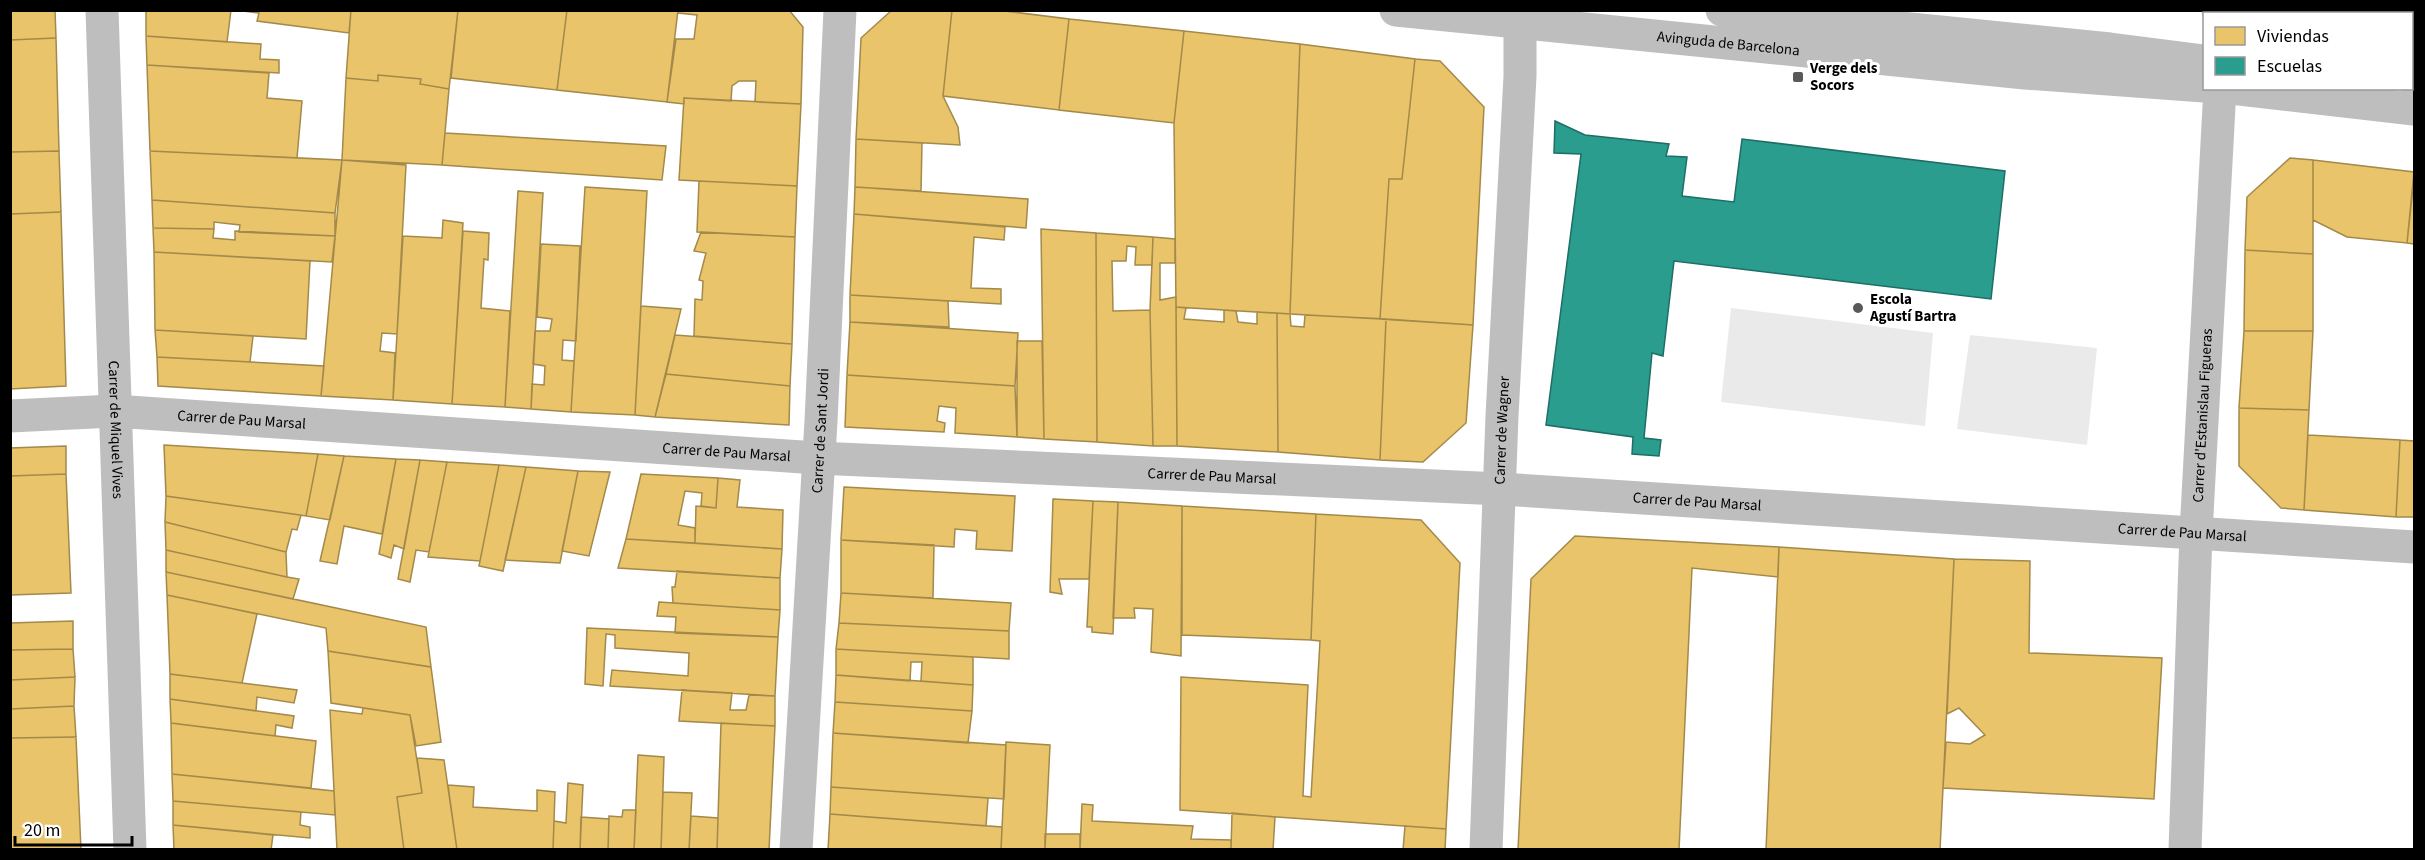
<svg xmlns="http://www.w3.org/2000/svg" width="2425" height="860" viewBox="0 0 2425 860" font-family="'Source Sans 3',sans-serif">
<rect width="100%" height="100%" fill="#fff"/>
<!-- green -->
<path fill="#eaeaea" d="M 1731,308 L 1933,333 L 1925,426 L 1721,402 Z
M 1970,335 L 2097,348 L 2087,445 L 1957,429 Z"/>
<!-- homes -->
<path fill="#e9c46a" stroke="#a3894a" stroke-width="1.5" d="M 10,10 L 55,10 L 56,38 L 10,40 Z
M 146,10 L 231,10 L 227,42 L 146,36 Z
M 351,10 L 458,10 L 449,89 L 420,84 L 421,79 L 378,75 L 378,81 L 346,78 Z
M 351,10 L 349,33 L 257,21 L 259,13 L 243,11 Z
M 458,10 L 567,10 L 557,90 L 451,78 Z
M 567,10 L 678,10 L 667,102 L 557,90 Z
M 678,10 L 789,10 L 803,27 L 801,104 L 755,102 L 756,81 L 739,81 L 732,86 L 731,101 L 684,98 L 684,104 L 667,102 L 676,39 L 694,39 L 697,15 L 678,13 Z
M 892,10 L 952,10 L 943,96 L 958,127 L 960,145 L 856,139 L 861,38 Z
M 952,10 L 997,10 L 1069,19 L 1059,110 L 943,96 Z
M 1069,19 L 1184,31 L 1174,123 L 1059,110 Z
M 1184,31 L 1300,44 L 1290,314 L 1176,307 L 1174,123 Z
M 146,36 L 261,44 L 260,59 L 279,60 L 279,73 L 147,65 Z
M 56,38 L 59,151 L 10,152 L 10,40 Z
M 1300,44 L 1415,59 L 1402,179 L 1389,179 L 1380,319 L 1290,314 Z
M 1415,59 L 1440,61 L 1484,107 L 1473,325 L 1380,319 L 1389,179 L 1402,179 Z
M 147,65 L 269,73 L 267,98 L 302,101 L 297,158 L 150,151 Z
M 378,75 L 421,79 L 420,84 L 449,89 L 442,165 L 342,160 L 346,78 L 378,81 Z
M 684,98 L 801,104 L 797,186 L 679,180 Z
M 445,133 L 666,146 L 662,180 L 442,165 Z
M 856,139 L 922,143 L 921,191 L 855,187 Z
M 59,151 L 61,212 L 10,214 L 10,152 Z
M 150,151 L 342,160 L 335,213 L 152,200 Z
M 2290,158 L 2313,160 L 2313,254 L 2245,250 L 2247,197 Z
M 342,160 L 406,165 L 397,334 L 382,333 L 380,351 L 395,353 L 393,400 L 321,396 Z
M 2313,160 L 2414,172 L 2407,243 L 2347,237 L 2313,220 Z
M 2414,178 L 2414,244 L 2407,243 Z
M 699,181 L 797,186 L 795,237 L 697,232 Z
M 585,187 L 647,191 L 635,415 L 571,412 Z
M 855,187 L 1028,199 L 1026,228 L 854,214 Z
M 518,191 L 543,193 L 531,409 L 505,407 Z
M 152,200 L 335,213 L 335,236 L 239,232 L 240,225 L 214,222 L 214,229 L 153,228 Z
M 61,212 L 66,386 L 10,389 L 10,214 Z
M 854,214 L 1005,227 L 1004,240 L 974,237 L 971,288 L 1001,289 L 1001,304 L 850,295 Z
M 443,220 L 463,223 L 452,404 L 393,400 L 403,236 L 442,238 Z
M 153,228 L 214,229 L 213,238 L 235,240 L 235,231 L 335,236 L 332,262 L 154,252 Z
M 1041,229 L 1096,233 L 1097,442 L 1044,439 Z
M 463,231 L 489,233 L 488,260 L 484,259 L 481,308 L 510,311 L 505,407 L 452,404 Z
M 701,232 L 795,237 L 792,344 L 694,336 L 695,299 L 702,300 L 703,281 L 699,280 L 706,253 L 694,251 Z
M 1096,233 L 1153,237 L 1152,265 L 1135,265 L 1136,247 L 1127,246 L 1126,261 L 1112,261 L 1113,311 L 1150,310 L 1153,446 L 1097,442 Z
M 1153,237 L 1175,239 L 1175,263 L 1160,263 L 1160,300 L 1176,297 L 1177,446 L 1153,446 L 1150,310 Z
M 541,244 L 580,246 L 576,341 L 563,340 L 562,360 L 574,361 L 571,412 L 531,409 L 532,384 L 544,385 L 545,366 L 533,364 L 535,331 L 550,331 L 552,319 L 537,317 Z
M 2245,250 L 2313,254 L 2313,331 L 2244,331 Z
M 154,252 L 310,261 L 306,339 L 155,330 Z
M 850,295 L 948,301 L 949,327 L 850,322 Z
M 641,306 L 681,309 L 655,417 L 635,415 Z
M 1176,307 L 1186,308 L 1184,319 L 1224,322 L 1224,310 L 1236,311 L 1238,322 L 1257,324 L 1257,312 L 1277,313 L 1278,452 L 1177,446 Z
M 1277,313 L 1290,314 L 1291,326 L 1304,327 L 1305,315 L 1386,319 L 1380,460 L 1278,452 Z
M 1386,319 L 1473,325 L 1466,423 L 1423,462 L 1380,460 Z
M 850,322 L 1018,333 L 1015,386 L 847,375 Z
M 155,330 L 253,336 L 250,362 L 157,357 Z
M 2244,331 L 2313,331 L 2309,410 L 2239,408 Z
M 675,335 L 792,344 L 790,386 L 666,374 Z
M 1017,341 L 1042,341 L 1044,439 L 1017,437 Z
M 157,357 L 324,366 L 321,396 L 158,386 Z
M 666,374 L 790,386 L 789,425 L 655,417 Z
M 847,375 L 1015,386 L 1017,437 L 955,433 L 956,408 L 939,406 L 937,421 L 945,423 L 944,432 L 845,427 Z
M 2239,408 L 2309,410 L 2304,510 L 2281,508 L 2239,466 Z
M 2308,435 L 2400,440 L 2396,517 L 2304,510 Z
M 2400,440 L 2414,441 L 2414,517 L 2396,517 Z
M 164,445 L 318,454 L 306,516 L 166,496 Z
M 66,446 L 66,474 L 10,476 L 10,448 Z
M 318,454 L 344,456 L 330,520 L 306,516 Z
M 344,456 L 396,459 L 382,534 L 344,526 L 337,564 L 320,561 Z
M 396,459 L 420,460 L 404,549 L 394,545 L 391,558 L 379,554 Z
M 420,460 L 447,462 L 429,552 L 416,550 L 410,582 L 398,579 Z
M 447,462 L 499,465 L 480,561 L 428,557 Z
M 499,465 L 526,467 L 503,571 L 479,566 Z
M 526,467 L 578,471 L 560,563 L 505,560 Z
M 578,471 L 610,472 L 589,556 L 562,551 Z
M 66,474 L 71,593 L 10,595 L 10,476 Z
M 641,474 L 718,478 L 716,508 L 701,506 L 702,493 L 685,491 L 678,525 L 695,528 L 695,543 L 626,539 Z
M 718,478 L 740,480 L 737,507 L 783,510 L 782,549 L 695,543 L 696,506 L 716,508 Z
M 844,487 L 1015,496 L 1012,551 L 976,549 L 977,531 L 955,529 L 954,547 L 841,540 Z
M 166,496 L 301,515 L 297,530 L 292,529 L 286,552 L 165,522 Z
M 1053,499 L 1093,501 L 1089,579 L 1059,579 L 1062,594 L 1050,592 Z
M 1093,501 L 1118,502 L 1113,634 L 1092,632 L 1092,627 L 1087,627 Z
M 1118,502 L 1182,506 L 1181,656 L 1151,652 L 1153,609 L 1134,608 L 1135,618 L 1113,618 Z
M 1182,506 L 1316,514 L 1311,640 L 1182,635 Z
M 1316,514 L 1421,520 L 1460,563 L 1446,829 L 1180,810 L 1181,677 L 1308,685 L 1303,796 L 1311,797 L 1320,641 L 1311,640 Z
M 165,522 L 286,552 L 287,577 L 166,550 Z
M 1575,536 L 1779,547 L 1778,577 L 1692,568 L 1679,850 L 1518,850 L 1531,579 Z
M 626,539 L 782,549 L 780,578 L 618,568 Z
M 841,540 L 934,545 L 933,598 L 841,593 Z
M 1779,547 L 1954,559 L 1940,850 L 1766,850 Z
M 166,550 L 287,577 L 299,579 L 293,599 L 166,572 Z
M 1954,559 L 2030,561 L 2029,653 L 2162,658 L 2154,799 L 1943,788 L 1946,742 L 1970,744 L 1985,735 L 1959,708 L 1947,714 Z
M 677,571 L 780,578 L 780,610 L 673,603 L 672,587 L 675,587 Z
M 166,572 L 426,627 L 431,667 L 328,651 L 326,628 L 167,595 Z
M 841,593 L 1011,603 L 1009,631 L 839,623 Z
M 167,595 L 257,614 L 242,683 L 170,674 Z
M 659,602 L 780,610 L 778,637 L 675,633 L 676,617 L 657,616 Z
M 73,621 L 73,649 L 10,650 L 10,623 Z
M 839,623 L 1009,631 L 1009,659 L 836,649 Z
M 587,628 L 778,637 L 775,696 L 610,686 L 612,670 L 688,676 L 689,653 L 615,648 L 615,635 L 606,634 L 603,686 L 585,684 Z
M 73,649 L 75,677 L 10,680 L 10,650 Z
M 836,649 L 973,657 L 973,685 L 921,681 L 922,662 L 911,662 L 910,681 L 836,675 Z
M 328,651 L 431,667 L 441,742 L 416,746 L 410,715 L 331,703 Z
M 170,674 L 242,683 L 297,690 L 294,703 L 257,697 L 256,711 L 170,699 Z
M 836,675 L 973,685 L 972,711 L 835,702 Z
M 75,677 L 74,706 L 10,709 L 10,680 Z
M 682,690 L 732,693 L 730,710 L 746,710 L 749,695 L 775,696 L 775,726 L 679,721 Z
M 170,699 L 294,716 L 292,728 L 276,725 L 275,736 L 171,723 Z
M 835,702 L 972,711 L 968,743 L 833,733 Z
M 74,706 L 76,737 L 10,738 L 10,709 Z
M 363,708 L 410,715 L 422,793 L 397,797 L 404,850 L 337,850 L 330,710 L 362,714 Z
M 171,723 L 316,741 L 311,788 L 172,774 Z
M 721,723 L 775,726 L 769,850 L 717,850 Z
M 833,733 L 1006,745 L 1004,799 L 831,787 Z
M 76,737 L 81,850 L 10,850 L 10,738 Z
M 1006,742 L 1050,745 L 1045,850 L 1001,850 Z
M 638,755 L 664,757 L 661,850 L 634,850 Z
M 417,758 L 444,760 L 457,850 L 404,850 L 397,797 L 422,793 Z
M 172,774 L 334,791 L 335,815 L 173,801 Z
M 568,783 L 583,785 L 580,850 L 553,850 L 554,821 L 566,823 Z
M 448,785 L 474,787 L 473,807 L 537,811 L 537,790 L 555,792 L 553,850 L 457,850 Z
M 831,787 L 988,798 L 986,826 L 830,814 Z
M 663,792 L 692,793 L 689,850 L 661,850 Z
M 173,801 L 301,812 L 300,825 L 310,827 L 310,838 L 173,825 Z
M 1082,804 L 1093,805 L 1092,821 L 1193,826 L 1191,839 L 1231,840 L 1231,850 L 1080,850 Z
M 623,810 L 636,810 L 634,850 L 608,850 L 609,816 L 622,817 Z
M 1232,813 L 1275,817 L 1273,850 L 1231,850 Z
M 830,814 L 1002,827 L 1001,850 L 828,850 Z
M 691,816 L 718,818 L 717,850 L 689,850 Z
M 581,817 L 609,819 L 608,850 L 580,850 Z
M 173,825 L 273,835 L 271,850 L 174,850 Z
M 1405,826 L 1446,829 L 1445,850 L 1403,850 Z
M 1045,834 L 1080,834 L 1080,850 L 1045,850 Z"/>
<!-- schools -->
<path fill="#2a9d8f" stroke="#1d6e64" stroke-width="1.5" d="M 1555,121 L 1585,135 L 1669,144 L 1666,156 L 1687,157 L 1682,196 L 1734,202 L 1742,139 L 2005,171 L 1991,299 L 1674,261 L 1663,356 L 1652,353 L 1644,438 L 1661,440 L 1659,456 L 1632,454 L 1633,437 L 1546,425 L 1581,154 L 1554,153 Z"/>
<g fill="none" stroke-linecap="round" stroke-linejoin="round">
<!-- minor -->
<g stroke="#bebebe" stroke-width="33">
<path id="s1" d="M 102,10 L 130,850"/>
<path id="s2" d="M 1396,10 L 2025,73 L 2204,86"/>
<path d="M 1722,10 L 2110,49 L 2204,61"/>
<path d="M 2218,10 L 2219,14"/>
<path d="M 2260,10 L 2261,14"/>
<path d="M 2412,78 L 2414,78"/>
<path d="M 2231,88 L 2414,109"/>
<path id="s3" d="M 10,416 L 114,411 L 817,458 L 1501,489 L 2414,547"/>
<path id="s4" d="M 796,850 L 821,421 L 840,10"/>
<path id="s5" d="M 1486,850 L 1502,416 L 1520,76 L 1520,10"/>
<path id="s6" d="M 2185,850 L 2196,533 L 2220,88"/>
</g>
</g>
<!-- markers -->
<g fill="#595959" stroke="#fff" stroke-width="2">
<rect x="1792" y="71" width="12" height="12" rx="3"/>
<circle cx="1858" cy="308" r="6"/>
</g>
<g text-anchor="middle" stroke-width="6" stroke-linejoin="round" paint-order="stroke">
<!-- street labels -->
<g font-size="15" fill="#000" stroke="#fff">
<text dy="5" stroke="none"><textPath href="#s2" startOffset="334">Avinguda de Barcelona</textPath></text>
<text dy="5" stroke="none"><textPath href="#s6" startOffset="435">Carrer d'Estanislau Figueras</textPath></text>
<text dy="5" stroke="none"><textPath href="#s3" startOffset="232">Carrer de Pau Marsal</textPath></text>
<text dy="5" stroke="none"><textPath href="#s1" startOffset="420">Carrer de Miquel Vives</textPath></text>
<text dy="5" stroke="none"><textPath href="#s4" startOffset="420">Carrer de Sant Jordi</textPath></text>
<text dy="5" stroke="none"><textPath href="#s5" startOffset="420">Carrer de Wagner</textPath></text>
<text dy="5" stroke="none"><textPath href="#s3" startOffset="718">Carrer de Pau Marsal</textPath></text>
<text dy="5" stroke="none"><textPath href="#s3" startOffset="1204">Carrer de Pau Marsal</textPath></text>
<text dy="5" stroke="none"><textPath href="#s3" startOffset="1690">Carrer de Pau Marsal</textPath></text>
<text dy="5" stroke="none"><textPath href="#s3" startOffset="2176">Carrer de Pau Marsal</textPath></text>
</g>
<!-- poi labels -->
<g font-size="15" font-weight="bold" fill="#000" stroke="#fff" text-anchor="start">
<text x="1810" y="73">Verge dels<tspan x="1810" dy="17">Socors</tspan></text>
<text x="1870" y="304">Escola<tspan x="1870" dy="17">Agustí Bartra</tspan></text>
</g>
</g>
<!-- border -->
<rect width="2425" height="860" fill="none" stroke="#000000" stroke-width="24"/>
<!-- legend -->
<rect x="2203" y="12" width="210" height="78" fill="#ffffff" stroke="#999999" stroke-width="1.5"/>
<rect x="2215" y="27" width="30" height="18" fill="#e9c46a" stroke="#999999" stroke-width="1.5"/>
<text x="2257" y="42" font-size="18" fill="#000000">Viviendas</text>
<rect x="2215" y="57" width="30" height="18" fill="#2a9d8f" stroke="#999999" stroke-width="1.5"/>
<text x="2257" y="72" font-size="18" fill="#000000">Escuelas</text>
<!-- scale -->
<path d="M15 836v9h117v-9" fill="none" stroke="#000000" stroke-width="3"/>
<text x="24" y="836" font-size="18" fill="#000000" stroke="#ffffff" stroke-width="4.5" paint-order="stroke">20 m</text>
</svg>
